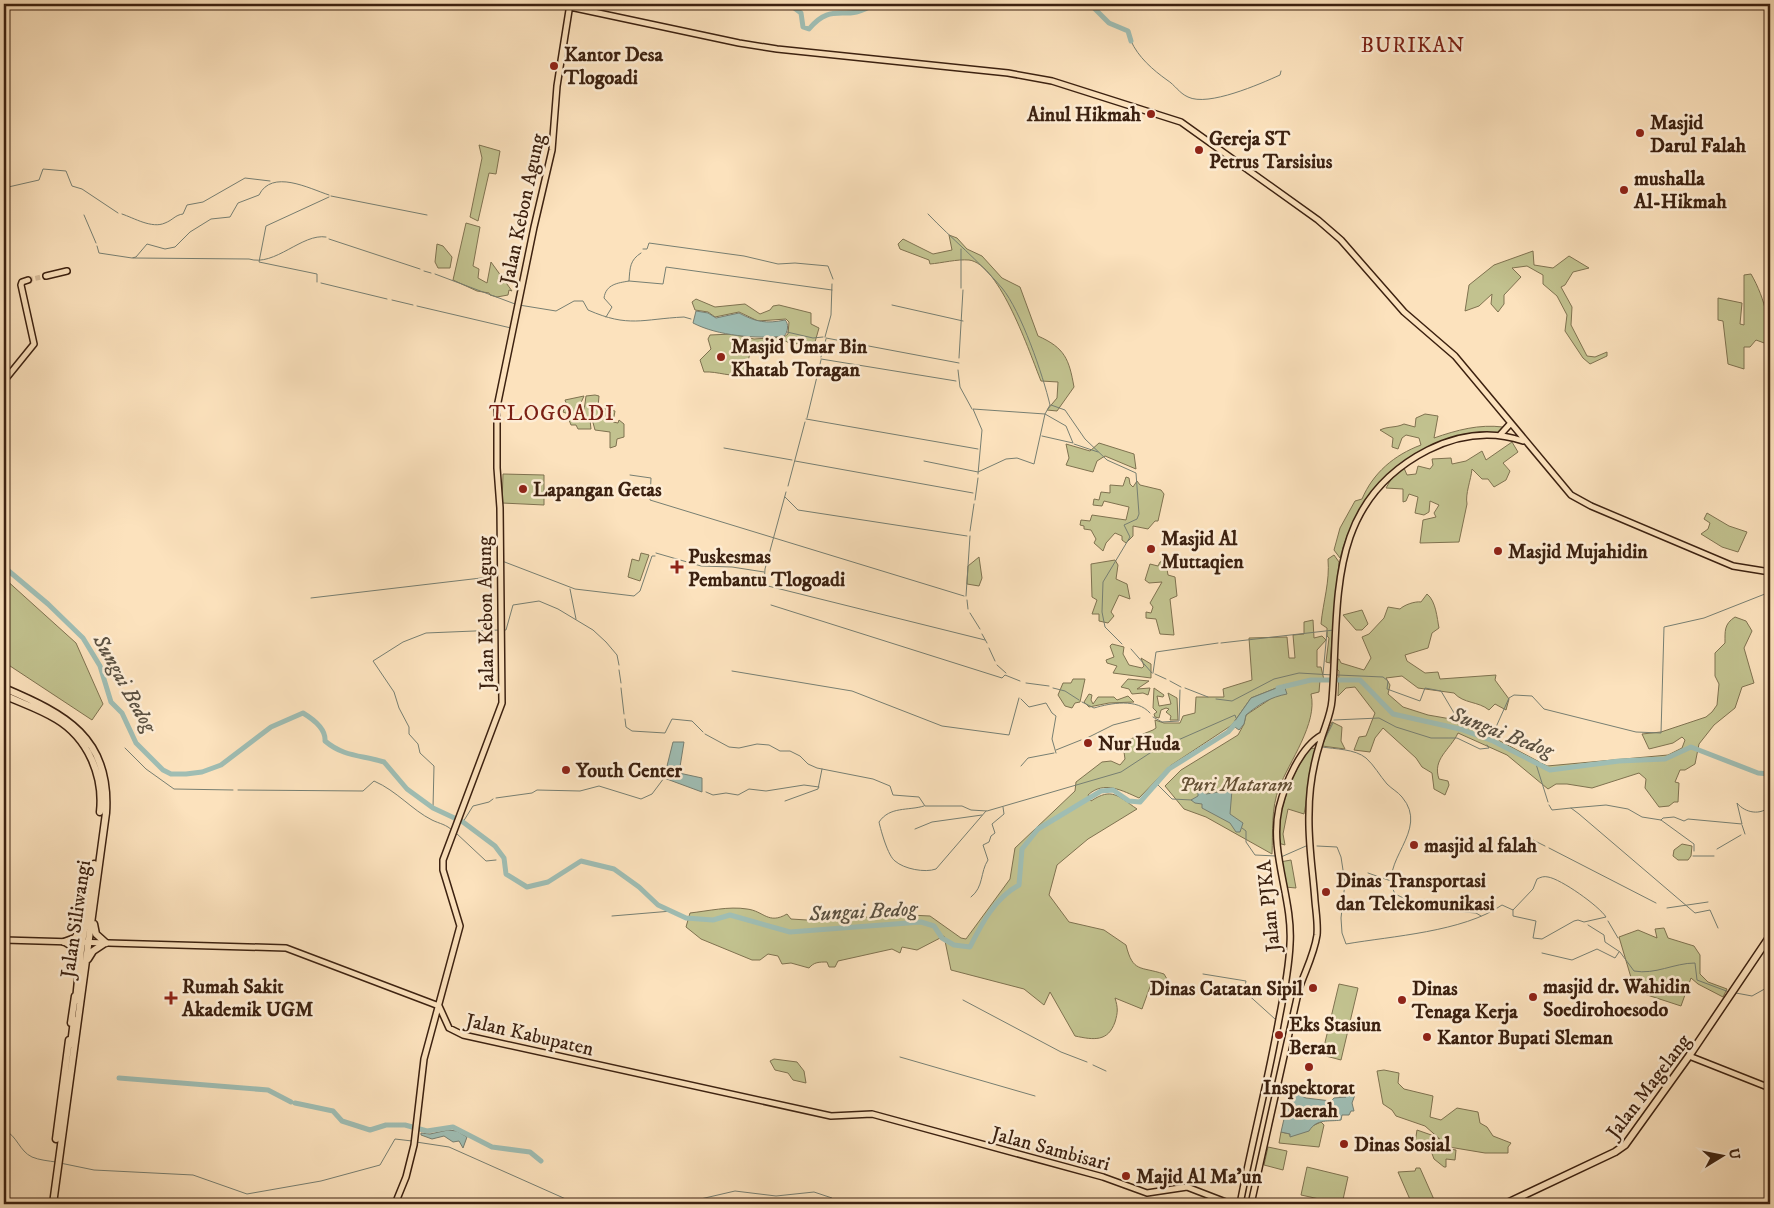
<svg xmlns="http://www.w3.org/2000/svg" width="1774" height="1208" viewBox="0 0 1774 1208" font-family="'IM FELL DW Pica',serif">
<rect width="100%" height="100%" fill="#fce2bd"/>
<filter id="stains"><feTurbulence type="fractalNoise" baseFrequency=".004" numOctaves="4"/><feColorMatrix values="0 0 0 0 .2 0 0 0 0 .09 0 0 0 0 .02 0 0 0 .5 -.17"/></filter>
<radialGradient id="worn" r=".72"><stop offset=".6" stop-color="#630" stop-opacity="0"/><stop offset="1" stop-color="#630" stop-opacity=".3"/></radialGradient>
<!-- green -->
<path fill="#c2c28f" stroke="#7f7250" d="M 479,145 L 500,151 L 496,174 L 489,173 L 478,221 L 470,217 L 482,158 Z
M 466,223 L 480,227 L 473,266 L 479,269 L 478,278 L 487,283 L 491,262 L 512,291 L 509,290 L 508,295 L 497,297 L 490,295 L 489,293 L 477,291 L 453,280 Z
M 949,235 L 957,238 L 967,249 L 982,256 L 1002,278 L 1020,287 L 1038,336 C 1065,348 1069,359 1074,387 L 1057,411 L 1047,410 L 1057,398 L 1058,382 L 1041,381 C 1030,354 1000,264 969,260 C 957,259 942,263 930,264 L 929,260 L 900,249 L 898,244 L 903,239 L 933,254 L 952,250 Z
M 437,244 L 443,246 L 452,257 L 450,268 L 438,268 L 435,262 Z
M 1533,251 L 1534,265 L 1553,268 L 1569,256 L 1589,268 L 1573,272 L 1565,285 L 1561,287 L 1572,307 L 1571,325 L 1587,356 L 1595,357 L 1607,352 L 1607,356 L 1590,364 L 1583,358 L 1565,331 L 1567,315 L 1557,296 L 1543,284 L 1543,275 L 1527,266 L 1512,268 L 1521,277 L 1504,295 L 1504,304 L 1498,312 L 1491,304 L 1492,294 L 1479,306 L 1465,311 L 1469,285 L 1494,265 Z
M 1751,274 C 1766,300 1770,325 1770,354 L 1767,354 L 1767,344 L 1756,340 L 1750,347 L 1744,347 L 1744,369 L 1728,364 L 1723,321 L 1718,320 L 1718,298 L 1742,303 L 1740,324 L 1744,325 L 1744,275 Z
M 696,299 L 715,307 L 745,304 L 760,314 L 770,310 L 773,306 L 779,305 L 811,313 L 811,324 L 819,328 L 815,342 L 793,344 L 785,341 L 780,343 L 763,343 L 760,354 L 750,353 L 745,374 C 731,378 718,371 704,372 L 700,360 L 711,349 L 708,339 L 710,335 L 732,334 L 754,339 L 784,337 L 788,334 L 789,322 L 786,319 L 758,321 L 739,312 L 715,317 L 708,312 L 695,310 L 692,302 Z
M 595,395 L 599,396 L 598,407 L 615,411 L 613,422 L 618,423 L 619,420 L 624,424 L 624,437 L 617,439 L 616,446 L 610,448 L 610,432 L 595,430 L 592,419 L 583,418 L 586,396 Z
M 584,396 L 579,407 L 579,419 L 590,420 L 591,429 L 578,429 L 576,425 L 571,425 L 569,420 L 571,419 L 571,415 L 563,412 L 566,403 L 565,400 Z
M 1425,414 L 1438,416 L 1434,438 C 1457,430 1479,424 1503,427 L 1504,429 C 1497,437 1479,433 1468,435 C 1406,448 1355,497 1340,558 L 1334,550 L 1340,528 L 1355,501 L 1362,499 C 1373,473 1394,455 1421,445 L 1419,438 L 1406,435 L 1402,438 L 1398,449 L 1392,447 L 1393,438 L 1380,430 C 1388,426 1396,428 1404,424 L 1415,427 L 1416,418 Z
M 1512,442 L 1518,452 L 1503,463 L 1510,471 L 1506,480 L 1494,487 L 1488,479 L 1482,479 L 1472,469 C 1471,480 1465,494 1467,504 L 1459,542 L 1420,543 L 1423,520 L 1436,517 L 1434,513 L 1439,505 L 1430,501 L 1429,512 L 1424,515 L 1415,513 L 1418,497 L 1409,494 L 1406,501 L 1403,502 L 1403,489 L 1386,488 L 1393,476 L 1404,468 L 1407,475 L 1416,474 L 1418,466 L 1430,469 L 1433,465 L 1432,459 L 1451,458 L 1452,464 L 1466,461 L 1482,451 L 1486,460 Z
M 1099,443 L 1134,454 L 1136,469 L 1105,456 L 1097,461 L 1093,472 L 1066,465 L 1069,458 L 1066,444 L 1090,451 Z
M 503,474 L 544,475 L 544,505 L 502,503 Z
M 1126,477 L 1129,478 L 1130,484 L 1133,487 L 1137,481 L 1140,485 L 1161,490 L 1164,494 L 1158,521 L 1155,521 L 1148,529 L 1133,526 L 1133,536 L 1126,543 L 1122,540 L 1122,536 L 1115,533 L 1106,543 L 1103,551 L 1094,543 L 1096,539 L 1091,530 L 1084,529 L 1084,526 L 1080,525 L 1081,520 L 1090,521 L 1092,515 L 1126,520 L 1129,507 L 1104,501 L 1102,506 L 1093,505 L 1094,499 L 1099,500 L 1101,492 L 1110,493 L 1110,485 L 1123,486 Z
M 1707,513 L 1729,526 L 1747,532 L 1738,552 L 1722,547 L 1701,534 L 1708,529 L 1710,523 L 1704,519 Z
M 641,553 L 649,555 L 640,581 L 628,577 L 632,559 L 639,561 Z
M 1334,555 L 1339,562 L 1330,663 L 1326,662 L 1329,638 L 1327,636 L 1327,628 L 1321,624 C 1323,602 1330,582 1328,559 Z
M 979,557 L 982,578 L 979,586 L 967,584 L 968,566 Z
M 1115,560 L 1118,565 L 1116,579 L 1127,584 L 1130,599 L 1119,595 L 1111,612 L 1114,616 L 1108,623 L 1099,621 L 1099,614 L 1092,614 L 1097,600 L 1092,597 L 1091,564 Z
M 1163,561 L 1166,563 L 1168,575 L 1175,577 L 1177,596 L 1170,599 L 1174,635 L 1160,634 L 1156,619 L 1146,618 L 1146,612 L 1151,613 L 1153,607 L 1150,603 L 1162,582 L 1149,583 L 1145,580 L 1150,564 L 1158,566 L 1160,562 Z
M 4,578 L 76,643 L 103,704 L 92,720 L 4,662 Z
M 1427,594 C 1436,601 1437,618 1439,628 L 1432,633 L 1428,648 L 1405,655 L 1407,661 L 1425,673 L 1438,672 L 1440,679 L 1496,675 L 1495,680 L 1509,699 L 1506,710 L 1495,704 L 1489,710 C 1478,701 1464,704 1454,693 L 1418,688 L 1402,676 L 1386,678 L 1390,685 L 1388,694 L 1403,707 L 1428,715 L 1451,719 L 1490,732 L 1500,741 L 1547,766 L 1668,755 L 1682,748 L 1685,740 L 1682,737 L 1673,743 L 1649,749 L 1642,734 L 1661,732 L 1706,717 L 1712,712 L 1717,705 L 1719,684 L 1715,676 L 1715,653 L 1725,643 C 1725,631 1724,624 1735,617 L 1746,621 L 1752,631 L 1744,648 L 1754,683 L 1742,687 L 1735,708 L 1714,725 L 1699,744 L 1695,764 L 1685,770 L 1680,770 L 1675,782 L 1679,783 L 1678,802 L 1674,802 L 1669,806 L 1659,807 L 1645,788 L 1646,779 L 1639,773 L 1592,788 L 1567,784 L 1556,784 L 1548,789 L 1507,755 L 1458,733 C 1450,750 1432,759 1439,779 L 1448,781 L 1449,785 L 1445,795 L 1434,789 L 1432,773 L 1422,767 L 1416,758 L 1383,728 L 1375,738 L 1370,752 L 1354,750 L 1359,737 L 1366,736 L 1375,713 L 1355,687 L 1346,688 L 1338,696 L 1339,671 L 1335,667 L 1336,660 L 1339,659 L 1341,663 L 1364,670 L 1371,658 L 1362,637 L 1369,634 L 1384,618 L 1388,607 L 1400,609 C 1404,605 1415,601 1421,602 Z
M 1362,610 L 1368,624 L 1362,630 L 1356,630 L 1343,615 Z
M 1313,620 L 1314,638 L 1322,636 L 1326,640 L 1317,650 L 1317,667 L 1321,667 L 1324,680 L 1320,680 L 1319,692 L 1311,694 C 1318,723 1289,762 1279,788 C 1271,808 1273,832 1272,854 L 1206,817 L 1184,809 L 1165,786 L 1181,770 L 1238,735 L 1244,724 L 1246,715 L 1278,694 L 1284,685 L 1251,698 L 1232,725 L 1170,766 L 1139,798 C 1123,791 1104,780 1088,795 L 1091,801 C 1112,787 1118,796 1137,809 L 1088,839 L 1057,865 L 1049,895 L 1069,922 L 1104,930 L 1126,945 C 1133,973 1140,966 1164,974 L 1167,979 L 1163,983 L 1151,984 L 1142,1009 L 1115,998 C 1118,1008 1118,1012 1115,1022 C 1108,1042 1094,1040 1075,1036 L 1050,992 L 1044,1005 L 1024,989 L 951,970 L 944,936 L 917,950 L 902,947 L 900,953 L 892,949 L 838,961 L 835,967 L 829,967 L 827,962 C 819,962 814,962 809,968 L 791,963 L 782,964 L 778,956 L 768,954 L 760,960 L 752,960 L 701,939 L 686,927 L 690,913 C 708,911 729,906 747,909 C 764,911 768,925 787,914 L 791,919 L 807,920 L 909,915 L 930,916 L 961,938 L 966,939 L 1010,879 L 1015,848 L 1075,791 L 1076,782 L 1102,762 L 1111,761 L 1120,765 L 1125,759 L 1124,752 L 1119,749 L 1118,744 L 1153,730 L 1156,728 L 1155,720 L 1164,723 L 1180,723 L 1183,716 L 1195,713 L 1196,697 L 1224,697 L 1223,689 L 1252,680 L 1249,638 L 1287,637 L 1289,658 L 1295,658 L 1293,635 L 1304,634 L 1304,622 Z
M 1112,644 L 1124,647 L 1123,654 L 1129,665 L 1142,668 L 1144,666 L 1141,658 L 1151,664 L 1151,678 L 1113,673 L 1117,666 L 1107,663 L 1106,660 L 1114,657 L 1110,646 Z
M 1073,679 L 1085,679 L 1080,702 L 1075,703 L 1072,708 L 1065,706 L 1058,695 L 1063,683 L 1071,683 Z
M 1128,679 L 1149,681 L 1137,689 L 1150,688 L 1148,695 L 1143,693 L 1132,694 L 1129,689 L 1121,687 Z
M 1154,688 L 1164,695 L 1163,697 L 1157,696 L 1159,706 L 1171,704 L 1168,693 L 1177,698 L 1178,720 L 1170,720 L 1171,716 L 1166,712 L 1169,709 L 1166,708 L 1161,710 L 1159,718 L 1155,717 L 1154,714 L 1157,712 L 1153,708 Z
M 1089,694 L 1092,695 L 1091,700 L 1093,704 L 1098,697 L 1114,697 L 1117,700 L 1128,696 L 1134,702 L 1109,703 L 1089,707 L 1084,702 Z
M 1332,722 L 1342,727 L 1341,741 L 1345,749 L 1322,746 Z
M 1316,748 L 1304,814 L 1288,809 L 1283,834 L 1285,845 L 1278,843 C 1278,808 1290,781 1307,751 L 1309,749 Z
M 1682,844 L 1692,846 L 1691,856 L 1688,860 L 1678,860 L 1673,856 L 1674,850 Z
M 1291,860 L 1296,888 L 1285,887 L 1280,862 Z
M 1664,928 L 1668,938 L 1694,946 L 1700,955 L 1700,974 L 1708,982 L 1727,989 L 1723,997 L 1698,984 L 1691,978 L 1681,1006 L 1635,991 L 1619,937 L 1638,930 L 1657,938 L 1655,929 Z
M 1339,984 L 1358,988 L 1341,1060 L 1322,1055 Z
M 774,1059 L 797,1062 L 804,1071 L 806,1083 L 793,1080 L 788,1073 L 775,1070 L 770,1061 Z
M 1384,1070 L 1399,1073 L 1398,1083 L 1404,1089 L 1433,1096 L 1430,1117 L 1441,1120 L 1457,1108 L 1478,1112 L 1480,1123 L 1487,1127 L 1493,1136 L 1511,1143 L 1508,1147 L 1508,1153 L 1485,1153 L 1449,1147 L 1425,1126 L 1396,1116 L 1392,1110 L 1383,1104 L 1377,1071 Z
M 1321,1122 L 1324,1125 L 1319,1147 L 1279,1143 L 1281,1132 L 1290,1134 L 1290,1136 Z
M 1417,1130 L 1437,1137 L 1449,1149 L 1456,1150 L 1455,1160 L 1446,1159 L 1446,1167 L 1444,1167 L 1434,1159 L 1431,1151 L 1419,1151 L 1419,1144 L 1415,1143 Z
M 1268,1147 L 1287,1151 L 1283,1170 L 1264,1165 Z
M 1307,1167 L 1348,1177 L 1342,1204 L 1301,1195 Z
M 1416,1168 L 1420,1168 L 1436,1204 L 1412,1204 L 1398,1172 L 1415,1171 Z"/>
<!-- water -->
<path fill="#9fbdb3" stroke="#777f72" d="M 696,311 L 708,313 L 716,318 L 739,313 C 756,322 766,324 785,320 C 789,323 788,333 784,336 C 757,339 718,336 693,323 Z
M 1284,685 L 1287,694 C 1271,697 1259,704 1246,715 L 1244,724 L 1239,730 L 1232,725 L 1251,698 Z
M 673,742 L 684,742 L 679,773 L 702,778 L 702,792 L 664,778 Z
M 1198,790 L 1203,790 L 1206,794 L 1232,790 L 1230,814 L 1243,823 L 1240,832 L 1236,832 L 1230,823 L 1202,808 L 1202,804 L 1195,803 L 1191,800 L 1198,796 Z
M 1292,1084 L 1299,1095 L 1306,1098 L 1331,1101 L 1334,1098 L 1346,1097 L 1335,1095 L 1339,1092 L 1346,1094 L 1347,1096 L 1350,1092 L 1356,1092 L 1352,1103 L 1354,1111 L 1351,1111 L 1349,1115 L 1342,1115 L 1341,1120 C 1329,1122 1317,1118 1309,1131 L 1290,1137 L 1290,1134 L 1281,1132 Z
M 448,1130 L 457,1131 L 467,1137 L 463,1148 L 459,1141 L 453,1142 L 444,1136 L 432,1139 L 421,1135 L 421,1133 L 430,1134 Z"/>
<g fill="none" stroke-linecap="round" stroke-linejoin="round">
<!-- stream -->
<path stroke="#777f72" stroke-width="1" d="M 1131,41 C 1138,57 1153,70 1167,80 C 1175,85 1179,93 1188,97 C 1208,107 1260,84 1280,75 L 1281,71
M 4,188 L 39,180 L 43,169 L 66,171 L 72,186 L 82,189 L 118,213
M 331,196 L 427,215
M 122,214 C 134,218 152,229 165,223 C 173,220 175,215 183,214 L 187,205 L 203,202 L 245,178 L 270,181
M 84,215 L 96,243
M 329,239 L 420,269
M 97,246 L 99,253 L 132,258 L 136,257 L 147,244 L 165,249 L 175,247 L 190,232 L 211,219 L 230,217 L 238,203 L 259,195 C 272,169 308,188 329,195
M 643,249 L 647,249 L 649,243 L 744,256 L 778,264 L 795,263 L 828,266 L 833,279
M 133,258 L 249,259 C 275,267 302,233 326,237
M 424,271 L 431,273
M 435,274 L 515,304
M 629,281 L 663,284 L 666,267 L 832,290
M 317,282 L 317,274 L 259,262 L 266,226 L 329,197
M 321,283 L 387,299
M 961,288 L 961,249
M 392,300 L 413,305
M 519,305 L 556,311 L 574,301 L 583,301 L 588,310 C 629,328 642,319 684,317 L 691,319
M 892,305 L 963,321
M 417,306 L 511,328
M 606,317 L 612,307 L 604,298 C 606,284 618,283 629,281 C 630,267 630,260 641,253
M 787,332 L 813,338 L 823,337
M 825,337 L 831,315 L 832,284
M 826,338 L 959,363
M 821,357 L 826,339
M 959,358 L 963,290
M 821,359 L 956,381
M 958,370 L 960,387 L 972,409
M 1051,405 L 1065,410 L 1085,439 L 1107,460 L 1136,473 L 1139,514 L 1137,519 L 1124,525 L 1130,537 L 1103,582 L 1102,612 L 1105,627 L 1122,644
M 807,418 L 821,360
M 806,419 L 978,449
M 1074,444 L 1098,452
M 724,448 L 792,460
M 795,461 L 973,493
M 924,461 L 978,472 L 1006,459 L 1017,458 L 1034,464 L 1045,414 L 1050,405 C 1043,375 1021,311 1002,288 C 979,261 952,239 928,214
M 978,474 L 982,430 L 973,409 L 1045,414 L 1066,426 L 1073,443 L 1042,436
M 630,475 L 651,478 L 650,500 L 964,596
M 788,486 L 805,422
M 786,492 L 765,569 L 764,585 L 985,640
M 785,497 L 798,510 L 967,536
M 975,500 L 978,478
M 970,531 L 974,504
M 656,553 L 701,566 L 732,567 L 764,572
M 502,561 L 575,589 L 634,596 L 640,591 L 652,556 L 655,556
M 570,589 L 576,619
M 966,596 L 970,536
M 311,598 L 498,576
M 967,600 L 968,609
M 771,605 L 1002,678 L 1005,675 L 1020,681
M 970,613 L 980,629
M 503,630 L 506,630 L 513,605 L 539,601 L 558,609 L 593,630 L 606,642 L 617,655 L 619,665
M 982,634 L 987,643
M 1221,643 L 1334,630
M 989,648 L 995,661
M 1131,649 L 1152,673
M 997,665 L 1006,673
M 619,670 L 621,683
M 732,671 L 852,691 L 942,726 L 1009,735 L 1019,698
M 1153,673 L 1156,652 L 1218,643
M 1155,674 L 1166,679
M 1323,674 L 1327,632
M 1337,675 L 1383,677 L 1388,681 L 1387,689 L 1420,701 L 1425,688 L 1441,691 L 1460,723 L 1490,737
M 1170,681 L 1181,687
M 1026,683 L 1049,686
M 621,688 L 624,714
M 1053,688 L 1065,691 L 1079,700
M 1185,688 L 1208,697
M 1021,699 L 1029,707 L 1046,703 L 1052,713 L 1056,716 L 1052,739 L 1056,753
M 1216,699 L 1232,701 L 1274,679 L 1299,673 L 1333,675
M 1082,702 L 1094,708 C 1111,703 1137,698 1150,713
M 1153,717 L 1162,722 L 1179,721 L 1180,690
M 625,719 L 626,727 L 632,731 L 665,733 L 672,719 L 692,721 L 703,732
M 1334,720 L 1379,718 L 1396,727 L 1431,738 L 1457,738 L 1480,749 L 1489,748 L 1487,745
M 705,734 L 729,747 L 739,748 L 757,744 L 769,745 L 780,751 L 790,751 L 800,756 L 808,764 L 817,768 L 873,779 L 890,786 L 893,795 L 919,797 L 925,806 L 962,806 L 971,810 L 987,811 L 1121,772 L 1153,751 L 1235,715 L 1236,718
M 1492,736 L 1509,698 L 1514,695 L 1532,696 L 1544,709 L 1636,732 L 1661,733 L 1664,627 L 1704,618 L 1770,592
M 1085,739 L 1113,725 L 1140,718
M 1321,747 L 1333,723
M 1322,747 C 1335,749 1355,749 1366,758 C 1374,765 1380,776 1387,784 C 1392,789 1398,792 1402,797 C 1431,831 1377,862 1395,894 L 1414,903 L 1428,904 L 1441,902 L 1464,912 L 1476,913 L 1481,916
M 125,748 L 146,769 L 174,789 L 233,790
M 1056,750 L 1081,740
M 1536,764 L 1548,802
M 1021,766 L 1028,758 L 1054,753
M 1157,784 L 1172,799 L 1192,800
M 238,790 L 363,791 L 374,781 C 397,791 412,810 432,820 C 440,824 446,824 453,831
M 706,792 L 713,795 L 726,793 L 738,795 L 749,789 L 766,791 L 804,785 L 819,787
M 496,798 L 532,793 L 537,790 L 580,791 L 599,786 L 641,799 L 652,794 L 664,778
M 785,801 L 818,789 L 822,769
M 1549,805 L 1552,810 L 1571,808 L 1579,814 L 1695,913 L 1710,910 L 1718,928
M 924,806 C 908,811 890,806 879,822 C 881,831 888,856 895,861 C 904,869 925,873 936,869 L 986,811
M 433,808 L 434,766 L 420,753 L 418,744 L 409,734 L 409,727 L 399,708 L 394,692 L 373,661 L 403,642 L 426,633 L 499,630
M 1571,808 L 1606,805 L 1628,809 L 1642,817 L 1661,820 L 1694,844 L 1694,851
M 1661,820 L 1663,818 L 1674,817 L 1684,821 L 1688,819 L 1742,824 L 1737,803 C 1745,813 1761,816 1770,806
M 463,822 L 473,806 L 489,802 L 493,799
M 1742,825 L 1745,834
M 1242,828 L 1246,831 L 1246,842 L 1255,855 L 1276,856
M 915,829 L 932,822 L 982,815
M 456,833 L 486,861 L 496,860
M 1533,840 L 1545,846
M 1317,846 L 1337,847 L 1341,857 L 1345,883 L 1341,918 L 1342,933 L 1346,944 C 1392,936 1463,932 1502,905 L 1513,910 L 1533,889 L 1537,879 C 1541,877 1544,876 1548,877 C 1561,879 1599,906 1606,917 L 1584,922 L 1578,920 L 1574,921 L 1542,939 L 1533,938 L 1536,921 L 1513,916 L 1513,910
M 1549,848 L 1656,903
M 1717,849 L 1741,835
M 1693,856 L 1714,856
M 1281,857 L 1306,846
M 1368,873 L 1391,881
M 971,897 C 984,887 980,872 988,860 L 983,845 L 989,842 L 991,836 L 995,833 L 992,824 L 1004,814 L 1003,807
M 1667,908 L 1708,902
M 612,916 L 672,911
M 1608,921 L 1618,938
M 1588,925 L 1604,935 L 1605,942 L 1620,952 L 1634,971 C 1655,975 1674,963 1695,963 L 1697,980 L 1729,992
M 1542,953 L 1572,960 L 1597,949 L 1615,958 L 1619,952
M 1203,974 L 1246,981 L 1244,991 L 1275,1019
M 1736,993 L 1752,996 L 1770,986
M 963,1000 L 1061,1052 L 1087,1062
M 900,1057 L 1035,1096
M 1093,1065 L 1106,1071
M 4,1130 C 17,1135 19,1151 32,1157 C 39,1160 49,1161 56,1162
M 416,1142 L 449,1147 L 577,1204
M 60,1163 L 94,1170 L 193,1175 L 247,1194 L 321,1181 L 380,1165 L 395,1139 L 412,1141
M 679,1204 L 735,1191 L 776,1196 L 814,1192 L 832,1198 L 836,1204"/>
<!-- river -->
<path stroke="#9fbdb3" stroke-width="5" d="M 789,4 L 801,13 L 803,27 L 809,29 C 833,0 845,24 874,4
M 1090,4 L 1109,23 L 1128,31 L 1131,41
M 4,567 L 48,604 L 83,638 L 100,666 L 111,702 L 122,713 L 136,743 L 163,770 L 171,774 L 186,774 L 202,772 L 221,765 L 271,727 L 303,713 C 313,719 326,729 325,741 C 344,757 361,755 384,762 L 407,789 L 433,808 L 463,822 L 495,846 L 504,858 L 506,874 L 527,887 L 548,882 L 581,861 L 614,869 L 639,887 L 658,905 L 686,918 L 713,920 L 730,915 L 790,932 L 921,922 L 934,926 L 942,938 L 954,945 L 970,947 C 982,923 995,898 1019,885 L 1022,849 L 1038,829 L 1101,791 L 1113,790 L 1129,801 L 1140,802 L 1169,769 L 1228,732 L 1236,723
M 1278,688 L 1311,680 L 1360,680 L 1393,714 L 1460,729 L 1493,741 L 1550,770 L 1619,761 L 1665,759 L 1691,747 L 1758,773 L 1770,774
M 119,1078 L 268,1090 L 291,1102
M 295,1103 L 333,1111 L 342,1121 L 370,1130 L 386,1125 L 405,1125 L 427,1131 L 453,1127 L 492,1147 L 530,1152 L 541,1161"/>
<!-- major-tunnel -->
<path stroke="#d6bb9a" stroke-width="5" stroke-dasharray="5 2.5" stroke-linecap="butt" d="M 28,280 L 46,276"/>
<!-- major casing -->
<g stroke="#3c2110" stroke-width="8">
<path id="major" d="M 556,4 L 739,43 L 777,49 L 1008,73 L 1052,81 L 1181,122 L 1318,220 L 1341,240 L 1404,312 L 1455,356 L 1571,495 L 1591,506 L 1733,566 L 1770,572
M 46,276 L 67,271
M 4,381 L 34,344 L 21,285 L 22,282 L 28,280
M 1500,435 L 1510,424
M 4,940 L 286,948 L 439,1006 L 449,1028 L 463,1035 L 831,1116 L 872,1114 L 1103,1177 L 1147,1193 L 1187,1187 L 1231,1204
M 1689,1056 L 1770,1088
M 395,1204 L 406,1177 L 414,1145 L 424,1059 L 460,926 L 443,870 L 443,860 L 502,703 L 500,508 L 497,468 L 497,407 L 534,227 L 552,150 L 557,86 L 570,4
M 1240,1204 C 1252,1142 1268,1081 1279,1019 C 1284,994 1289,969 1290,944 C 1293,898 1269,853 1279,808 C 1285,784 1300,747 1322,735
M 1251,1204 L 1299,989 C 1305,971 1314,955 1317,935 C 1318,924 1316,912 1315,901 C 1313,872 1308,843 1309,814 C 1309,791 1313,765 1320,743 C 1324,728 1331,715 1332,700 C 1340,602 1324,503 1428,450 C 1458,435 1490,430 1523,441"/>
</g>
<!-- highway casing -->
<g stroke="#3c2110" stroke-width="9">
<path id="highway" d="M 4,688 C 65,714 111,737 106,813 L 53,1204
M 4,695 C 21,703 40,709 56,719 C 88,738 104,776 100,812
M 94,924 L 96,934 L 106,943
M 64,942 L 75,938 L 82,928
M 65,942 L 73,947 L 78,959
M 88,959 L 93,951 L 105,943
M 76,1000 L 81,950 L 94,864
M 71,1023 L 75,996
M 71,1044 L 74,1020
M 56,1139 L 69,1040
M 1505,1204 L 1615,1152 L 1625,1145 L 1689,1056 L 1770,936"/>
</g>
<!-- major -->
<use href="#major" stroke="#fce2bd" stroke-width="5"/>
<!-- highway -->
<use href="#highway" stroke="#fce2bd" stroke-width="6"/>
</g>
<!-- markers -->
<g fill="#8f2418" stroke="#fdecd4" stroke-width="2">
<circle cx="554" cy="66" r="5"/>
<circle cx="1151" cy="114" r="5"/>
<circle cx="1640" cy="133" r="5"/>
<circle cx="1199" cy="150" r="5"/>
<circle cx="1624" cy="190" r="5"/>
<circle cx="721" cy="357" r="5"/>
<circle cx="523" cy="489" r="5"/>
<circle cx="1151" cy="549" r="5"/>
<circle cx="1498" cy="551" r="5"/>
<path d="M674.5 559.5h5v5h5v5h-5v5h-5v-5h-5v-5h5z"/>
<circle cx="1088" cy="743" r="5"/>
<circle cx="566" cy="770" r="5"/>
<circle cx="1414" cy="845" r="5"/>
<circle cx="1326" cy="892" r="5"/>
<circle cx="1313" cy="988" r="5"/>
<circle cx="1533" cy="997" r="5"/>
<path d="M168.5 990.5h5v5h5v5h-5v5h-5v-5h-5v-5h5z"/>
<circle cx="1402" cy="1000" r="5"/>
<circle cx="1279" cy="1035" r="5"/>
<circle cx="1427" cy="1037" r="5"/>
<circle cx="1309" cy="1067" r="5"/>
<circle cx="1344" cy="1144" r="5"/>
<circle cx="1126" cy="1176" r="5"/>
</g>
<g text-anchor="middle" stroke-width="5" stroke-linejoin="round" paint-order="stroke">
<!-- poi labels -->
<g font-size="20" font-weight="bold" fill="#3c2110" stroke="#fdecd4" text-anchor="start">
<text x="564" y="61">Kantor Desa<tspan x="564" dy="23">Tlogoadi</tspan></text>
<text x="1141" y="121" text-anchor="end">Ainul Hikmah</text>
<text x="1650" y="129">Masjid<tspan x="1650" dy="23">Darul Falah</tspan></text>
<text x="1209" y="145">Gereja ST<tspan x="1209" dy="23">Petrus Tarsisius</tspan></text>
<text x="1634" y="185">mushalla<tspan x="1634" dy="23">Al-Hikmah</tspan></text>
<text x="731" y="353">Masjid Umar Bin<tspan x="731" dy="23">Khatab Toragan</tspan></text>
<text x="533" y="496">Lapangan Getas</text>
<text x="1161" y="545">Masjid Al<tspan x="1161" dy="23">Muttaqien</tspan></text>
<text x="1508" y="558">Masjid Mujahidin</text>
<text x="688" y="563">Puskesmas<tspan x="688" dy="23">Pembantu Tlogoadi</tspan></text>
<text x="1098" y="750">Nur Huda</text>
<text x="576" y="777">Youth Center</text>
<text x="1424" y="852">masjid al falah</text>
<text x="1336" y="887">Dinas Transportasi<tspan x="1336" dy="23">dan Telekomunikasi</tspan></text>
<text x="182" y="993">Rumah Sakit<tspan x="182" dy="23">Akademik UGM</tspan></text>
<text x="1543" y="993">masjid dr. Wahidin<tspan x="1543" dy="23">Soedirohoesodo</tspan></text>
<text x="1303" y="995" text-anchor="end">Dinas Catatan Sipil</text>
<text x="1412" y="995">Dinas<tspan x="1412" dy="23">Tenaga Kerja</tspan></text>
<text x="1289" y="1031">Eks Stasiun<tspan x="1289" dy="23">Beran</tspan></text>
<text x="1437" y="1044">Kantor Bupati Sleman</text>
<text x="1309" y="1094" text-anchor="middle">Inspektorat<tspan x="1309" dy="23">Daerah</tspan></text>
<text x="1354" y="1151">Dinas Sosial</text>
<text x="1136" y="1183">Majid Al Ma'un</text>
</g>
<!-- street labels -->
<g font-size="20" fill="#3c2110" stroke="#fdecd4">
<text transform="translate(522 209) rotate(-78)" y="7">Jalan Kebon Agung</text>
<text transform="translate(485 613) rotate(-91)" y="7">Jalan Kebon Agung</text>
<text transform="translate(1268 906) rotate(-96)" y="7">Jalan PJKA</text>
<text transform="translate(75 919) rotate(-82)" y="7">Jalan Siliwangi</text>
<text transform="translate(530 1034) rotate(13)" y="7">Jalan Kabupaten</text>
<text transform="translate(1648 1086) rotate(-53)" y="7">Jalan Magelang</text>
<text transform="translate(1051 1148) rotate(15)" y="7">Jalan Sambisari</text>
</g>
<!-- park labels -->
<g font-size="20" font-style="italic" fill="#645136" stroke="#fdecd4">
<text x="1236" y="791">Puri Mataram</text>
</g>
<!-- neighbourhood labels -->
<g font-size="21" letter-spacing="1" fill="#7a1f14" stroke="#fdecd4">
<text x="1413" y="52">BURIKAN</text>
</g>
<!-- water labels -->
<g font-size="21" font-style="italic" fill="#5a5041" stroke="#fdecd4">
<text transform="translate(125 683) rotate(61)" y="7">Sungai Bedog</text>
<text transform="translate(1502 732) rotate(21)" y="7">Sungai Bedog</text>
<text transform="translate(863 911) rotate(-3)" y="7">Sungai Bedog</text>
</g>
<!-- quarter labels -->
<g font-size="22" letter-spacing="1" fill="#7a1f14" stroke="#fdecd4">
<text x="552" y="420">TLOGOADI</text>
</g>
</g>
<!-- margin -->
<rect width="1774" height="1208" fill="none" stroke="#fce2bd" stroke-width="20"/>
<rect x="5" y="5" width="1764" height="1198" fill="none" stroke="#3c2110" stroke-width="2.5"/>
<rect x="10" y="10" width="1754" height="1188" fill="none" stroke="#3c2110"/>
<!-- north arrow -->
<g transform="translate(1722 1156) rotate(80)" stroke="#fdecd4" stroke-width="4" paint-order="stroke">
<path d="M0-4L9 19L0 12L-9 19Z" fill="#3c2110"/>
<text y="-8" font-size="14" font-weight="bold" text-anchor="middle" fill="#3c2110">U</text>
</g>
<rect width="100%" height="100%" filter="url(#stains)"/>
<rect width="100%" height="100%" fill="url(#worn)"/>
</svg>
